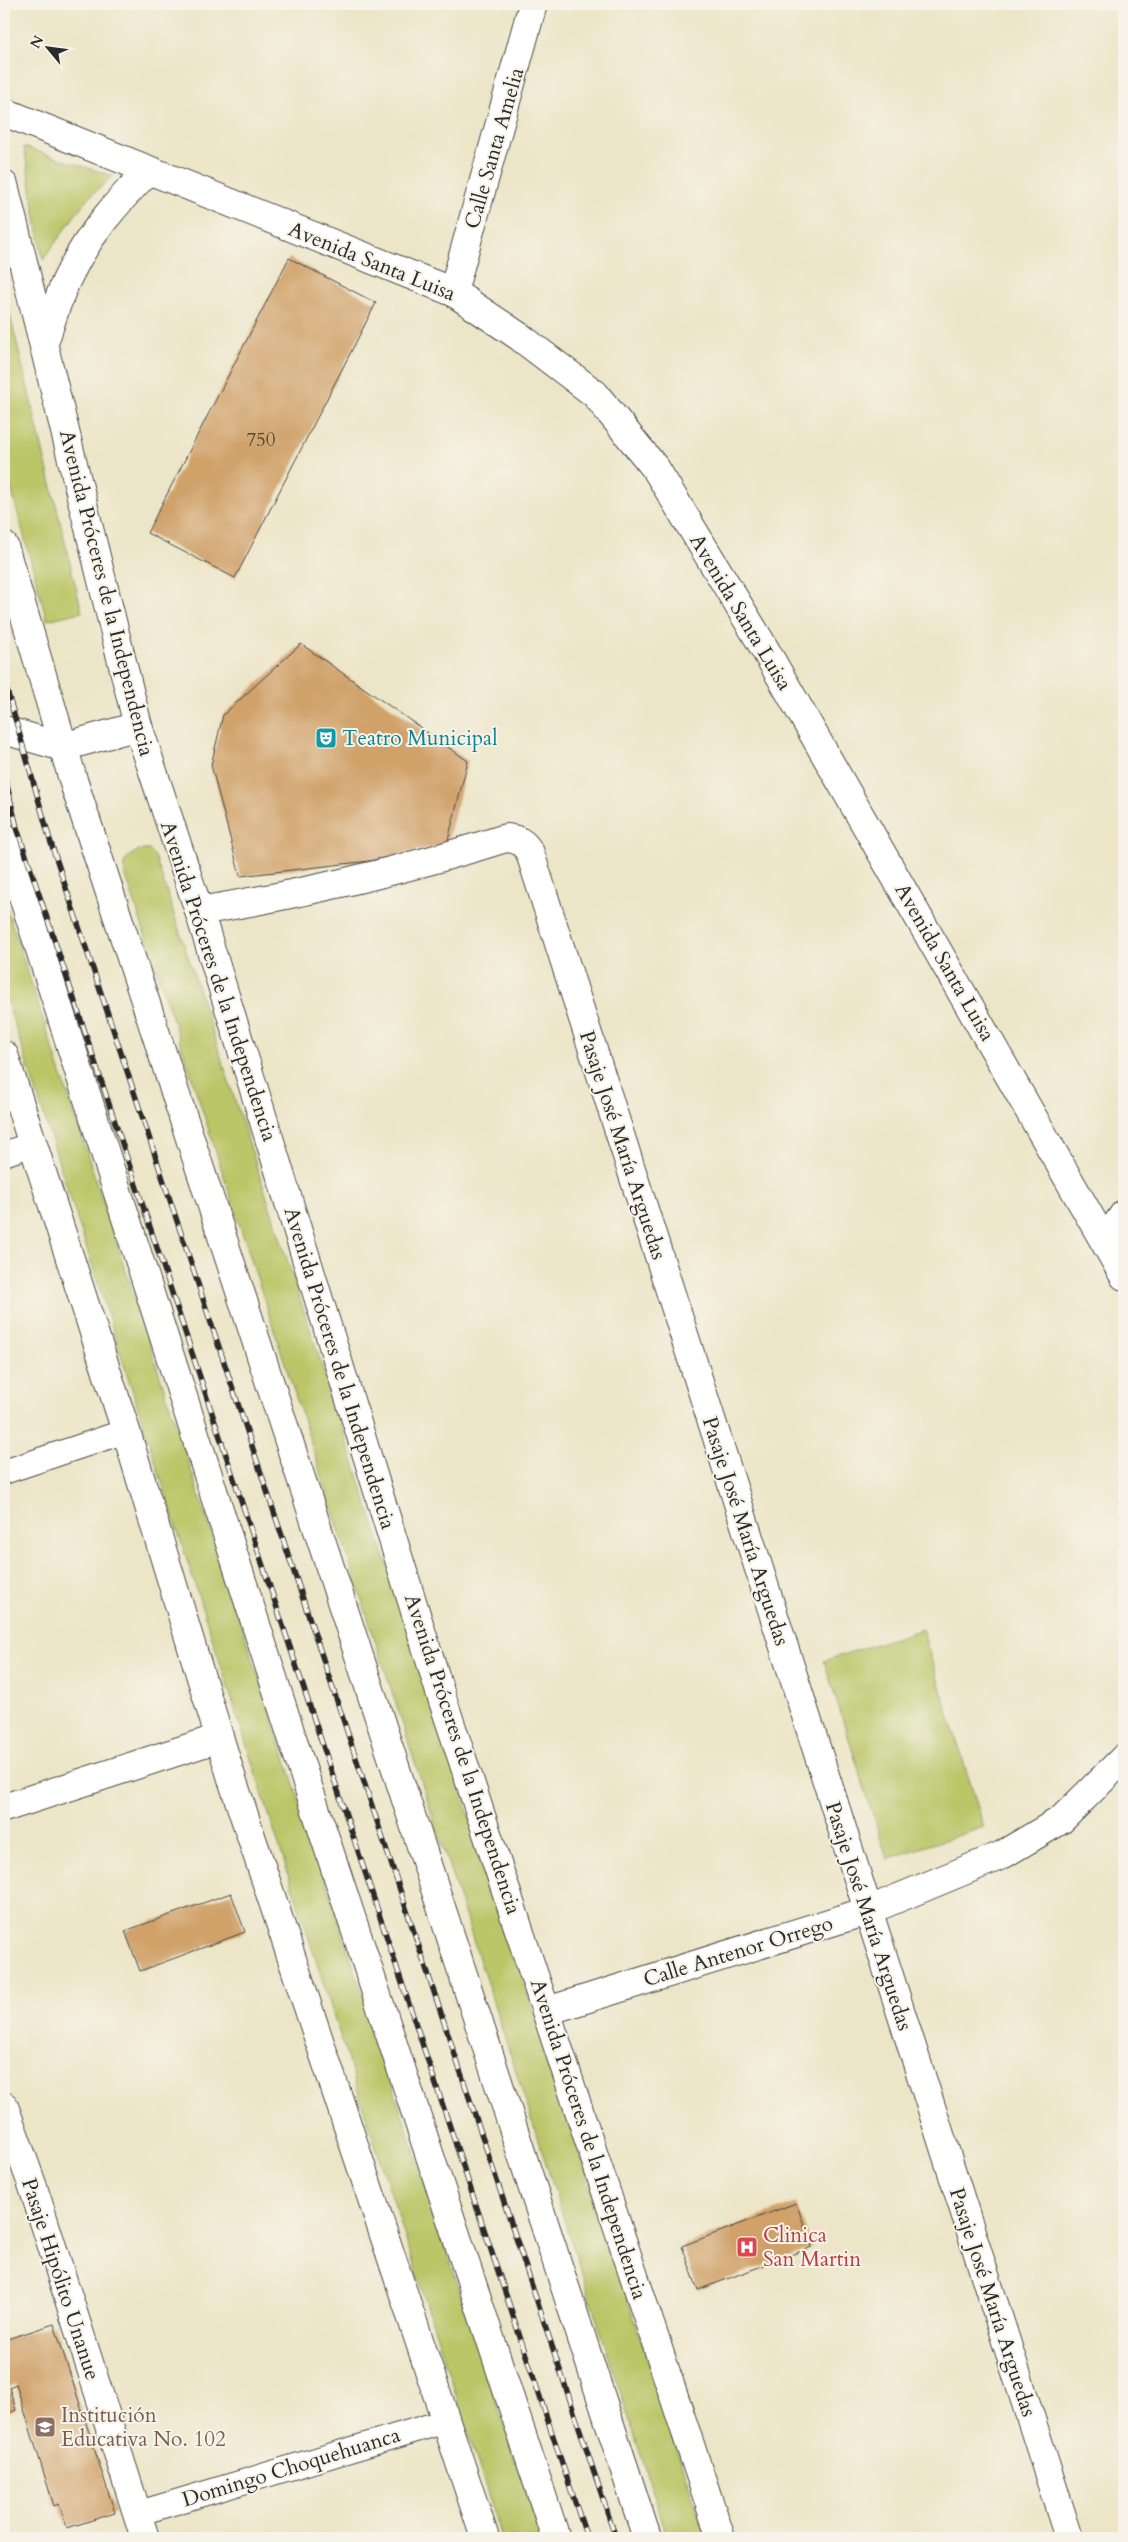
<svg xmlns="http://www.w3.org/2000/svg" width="1128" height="2542" viewBox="0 0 1128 2542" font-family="Cardo,serif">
<rect width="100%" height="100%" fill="#f7f3e8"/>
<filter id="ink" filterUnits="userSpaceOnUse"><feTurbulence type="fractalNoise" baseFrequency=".02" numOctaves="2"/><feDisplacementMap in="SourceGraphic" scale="10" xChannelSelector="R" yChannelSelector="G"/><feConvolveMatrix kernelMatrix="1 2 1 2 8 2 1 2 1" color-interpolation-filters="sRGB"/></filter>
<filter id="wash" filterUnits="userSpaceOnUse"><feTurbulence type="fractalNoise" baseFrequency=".0096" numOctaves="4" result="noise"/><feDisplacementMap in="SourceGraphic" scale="20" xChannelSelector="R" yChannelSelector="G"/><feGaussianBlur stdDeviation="1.12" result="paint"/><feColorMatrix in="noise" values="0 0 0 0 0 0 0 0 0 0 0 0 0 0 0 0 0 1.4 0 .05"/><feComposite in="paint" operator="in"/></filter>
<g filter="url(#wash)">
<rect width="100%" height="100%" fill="#ece5c7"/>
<!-- green -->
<path fill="#bac667" stroke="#727849" d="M 24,147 L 113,176 L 86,200 L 43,260 Z
M 4,290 L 82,612 L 47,620 L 4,463 Z
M 139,850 L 149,850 L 155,856 L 706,2538 L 668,2538 L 124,870 C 123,858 129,856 139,850 Z
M 4,900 L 541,2538 L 502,2538 L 4,992 Z
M 922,1629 L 984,1827 L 887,1859 L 824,1661 Z"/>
<g id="blocks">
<!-- building -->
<path fill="#d0a26b" d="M 289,258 L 376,303 L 235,578 L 147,533 Z
M 301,644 L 468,761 L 447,844 L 369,861 L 240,876 L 211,765 L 223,715 Z
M 231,1893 L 245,1932 L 140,1971 L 125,1931 Z
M 796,2203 L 812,2247 L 698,2290 L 682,2246 Z
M 54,2324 L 115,2513 L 67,2528 L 59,2504 L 54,2506 L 16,2384 L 9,2387 L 16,2410 L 4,2415 L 4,2340 Z"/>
</g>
</g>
<g filter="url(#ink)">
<use href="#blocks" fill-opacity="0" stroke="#484742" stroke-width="1"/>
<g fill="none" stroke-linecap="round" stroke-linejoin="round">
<!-- pedestrian casing -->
<g stroke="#484742" stroke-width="26">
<path id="pedestrian" d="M 4,1154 L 32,1144
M 4,1472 L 126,1431
M 136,2514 L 446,2421"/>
</g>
<!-- minor casing -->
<g stroke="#484742" stroke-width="30">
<path id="minor" d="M 4,112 L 453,292 L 520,337 L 595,394 L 656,469 L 759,639 L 1124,1276
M 453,292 L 533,4
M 44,343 C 52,320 58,296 69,275 C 88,235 117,202 148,171
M 199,911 C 303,894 405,870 506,838 C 518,839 524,842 530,853 L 1069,2538
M 1105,1241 L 1124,1214
M 4,1808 L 219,1738
M 547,2011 L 867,1911 L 1002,1855 L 1061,1820 L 1124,1758
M 4,2106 L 33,2187 L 145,2538"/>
</g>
<!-- tertiary casing -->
<g stroke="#484742" stroke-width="30">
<path id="tertiary" d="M 4,730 L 63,747 L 138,726"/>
</g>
<!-- secondary casing -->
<g stroke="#484742" stroke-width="30">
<path id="secondary" d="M 4,185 L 138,726 L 199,911 L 440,1692 L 721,2538
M 4,1055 L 126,1431 L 232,1779 L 485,2538"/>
</g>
<!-- primary casing -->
<g stroke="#484742" stroke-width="30">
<path id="primary" d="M 4,546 L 74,783 L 647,2538
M 4,837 L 297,1753 L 556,2538"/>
</g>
<!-- pedestrian -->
<use href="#pedestrian" stroke="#fff" stroke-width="24"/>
<!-- minor -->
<use href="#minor" stroke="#fff" stroke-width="28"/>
<!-- tertiary -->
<use href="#tertiary" stroke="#fff" stroke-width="28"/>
<!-- secondary -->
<use href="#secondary" stroke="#fff" stroke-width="28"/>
<!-- primary -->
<use href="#primary" stroke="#fff" stroke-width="28"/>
<!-- rail casing -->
<g stroke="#2b2b2b" stroke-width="5.5">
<path id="rail" d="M 4,680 L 50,840 L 616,2538
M 4,773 L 17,828 L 587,2538"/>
</g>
<!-- rail -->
<use href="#rail" stroke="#f7f3e8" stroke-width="4" stroke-dasharray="11" stroke-linecap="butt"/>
</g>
</g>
<!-- icons -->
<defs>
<g id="theatre-square" transform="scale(1.125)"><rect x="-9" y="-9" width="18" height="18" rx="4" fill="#0f9aa8" stroke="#f7f3e8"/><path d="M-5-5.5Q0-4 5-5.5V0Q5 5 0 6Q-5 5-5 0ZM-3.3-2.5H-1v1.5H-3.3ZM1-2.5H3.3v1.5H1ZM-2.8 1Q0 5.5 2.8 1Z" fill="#fff"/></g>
<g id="hospital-square" transform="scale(1.125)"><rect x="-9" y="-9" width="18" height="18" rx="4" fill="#e0444e" stroke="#f7f3e8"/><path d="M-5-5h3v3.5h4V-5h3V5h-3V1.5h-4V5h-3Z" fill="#fff"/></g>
<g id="school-square" transform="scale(1.125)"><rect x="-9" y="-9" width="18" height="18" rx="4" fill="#8d6e63" stroke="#f7f3e8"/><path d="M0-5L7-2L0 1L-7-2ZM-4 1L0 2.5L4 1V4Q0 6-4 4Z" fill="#fff"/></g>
</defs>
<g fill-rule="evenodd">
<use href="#theatre-square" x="326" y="738"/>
<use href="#hospital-square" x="747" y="2247"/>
<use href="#school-square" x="45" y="2427"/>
</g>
<g text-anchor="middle" stroke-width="4" stroke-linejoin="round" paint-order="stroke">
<!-- number labels -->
<g font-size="19" fill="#54493b">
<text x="261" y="446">750</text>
</g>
<!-- street labels -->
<g font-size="21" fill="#2b2b2b" stroke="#f7f3e8">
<text transform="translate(494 148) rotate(-74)" y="7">Calle Santa Amelia</text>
<text transform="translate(372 261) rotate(22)" y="7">Avenida Santa Luisa</text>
<text transform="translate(107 593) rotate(76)" y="7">Avenida Próceres de la Independencia</text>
<text transform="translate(741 612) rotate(59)" y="7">Avenida Santa Luisa</text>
<text transform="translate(945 962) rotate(60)" y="7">Avenida Santa Luisa</text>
<text transform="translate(219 981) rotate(72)" y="7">Avenida Próceres de la Independencia</text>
<text transform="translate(623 1145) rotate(72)" y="7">Pasaje José María Arguedas</text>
<text transform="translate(340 1368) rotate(73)" y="7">Avenida Próceres de la Independencia</text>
<text transform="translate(746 1531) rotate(72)" y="7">Pasaje José María Arguedas</text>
<text transform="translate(463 1754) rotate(72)" y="7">Avenida Próceres de la Independencia</text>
<text transform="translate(869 1916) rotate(72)" y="7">Pasaje José María Arguedas</text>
<text transform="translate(738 1951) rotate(-17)" y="7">Calle Antenor Orrego</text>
<text transform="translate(589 2139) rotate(72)" y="7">Avenida Próceres de la Independencia</text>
<text transform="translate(61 2279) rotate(72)" y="7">Pasaje Hipólito Unanue</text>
<text transform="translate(993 2302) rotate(72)" y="7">Pasaje José María Arguedas</text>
<text transform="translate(291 2467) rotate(-17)" y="7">Domingo Choquehuanca</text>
</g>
<!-- culture labels -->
<g font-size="21" fill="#0d838f" stroke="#f7f3e8" text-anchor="start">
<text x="342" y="745">Teatro Municipal</text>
</g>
<!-- health labels -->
<g font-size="21" fill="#be3a42" stroke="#f7f3e8" text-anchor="start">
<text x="763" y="2242">Clinica<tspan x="763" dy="24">San Martin</tspan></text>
</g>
<!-- education labels -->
<g font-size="21" fill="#785e54" stroke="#f7f3e8" text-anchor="start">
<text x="61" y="2422">Institución<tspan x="61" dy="24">Educativa No. 102</tspan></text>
</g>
</g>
<!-- margin -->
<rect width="1128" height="2542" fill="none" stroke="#f7f3e8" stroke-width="20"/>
<!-- north arrow -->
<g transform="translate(48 48) rotate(299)" stroke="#f7f3e8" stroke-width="4" paint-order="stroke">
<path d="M0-4L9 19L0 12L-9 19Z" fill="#2b2b2b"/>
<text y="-8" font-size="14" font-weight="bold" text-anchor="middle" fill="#2b2b2b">N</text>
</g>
</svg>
